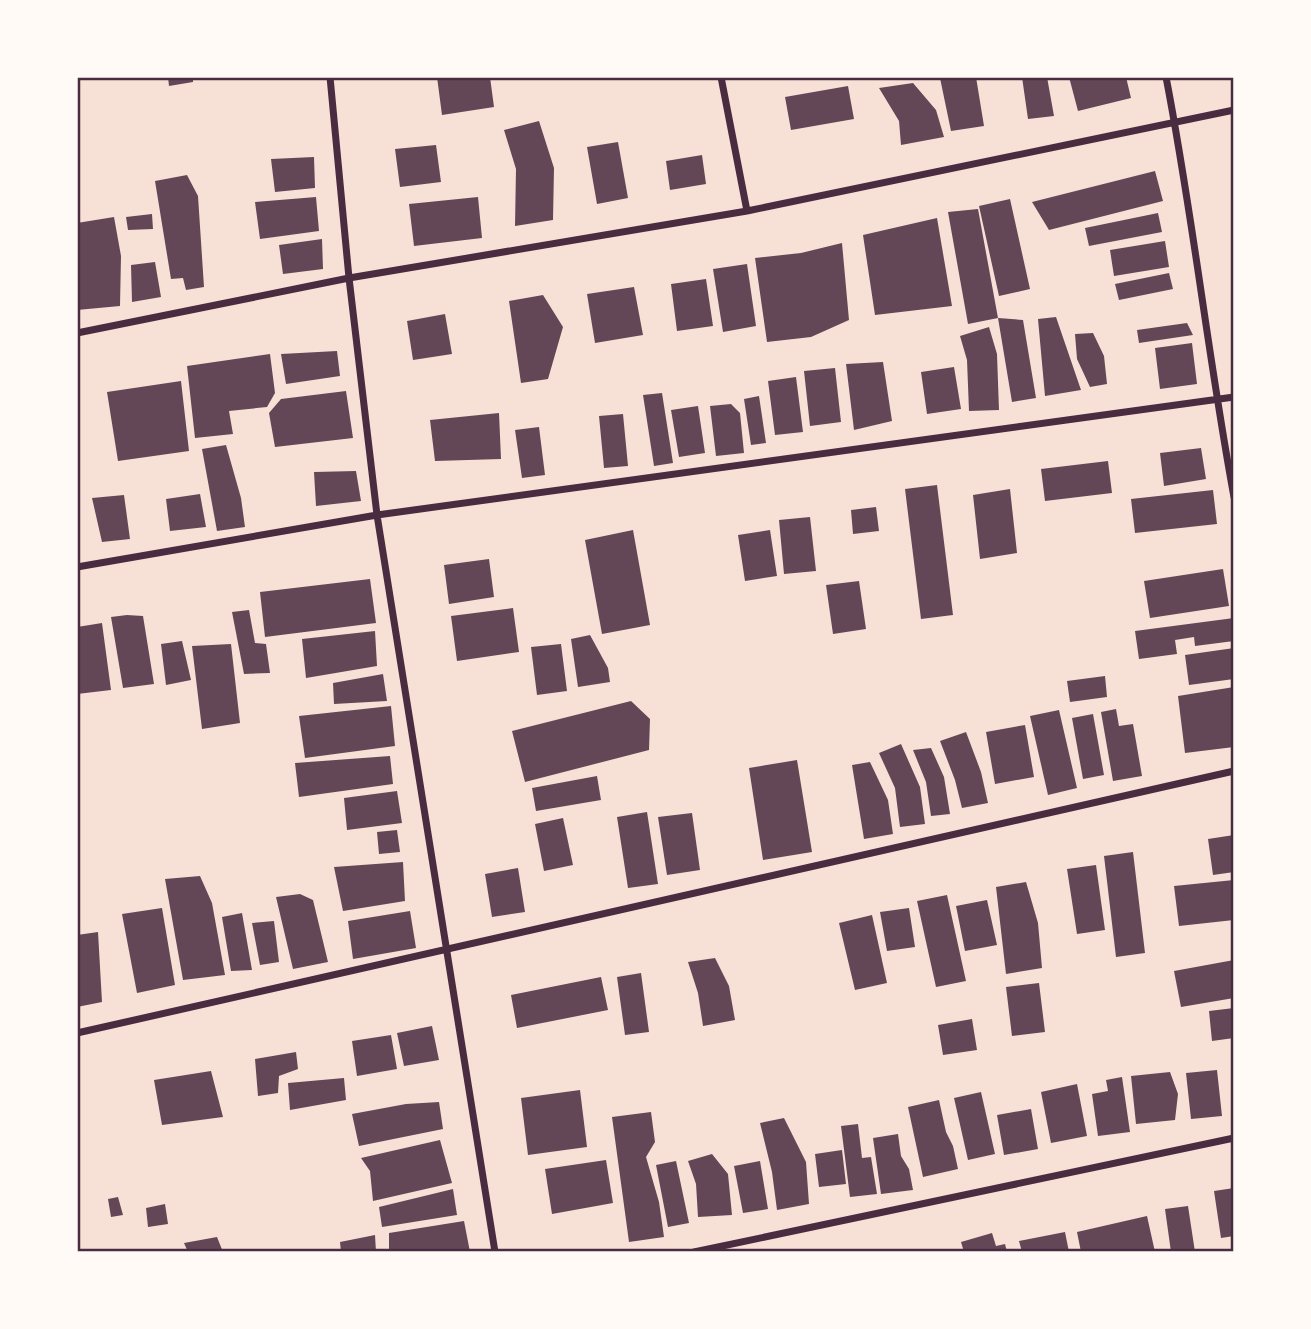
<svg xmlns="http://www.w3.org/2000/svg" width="1311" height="1329" viewBox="0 0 1311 1329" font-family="Roboto,sans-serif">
<rect width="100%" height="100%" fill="#f7e1d7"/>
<!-- building -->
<path fill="#644757" d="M 168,77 L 193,77 L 193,82 L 169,86 Z
M 437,77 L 490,77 L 494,107 L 442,115 Z
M 976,77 L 984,126 L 951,131 L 940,78 Z
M 1022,77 L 1047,77 L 1054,116 L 1028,119 Z
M 1069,77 L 1126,77 L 1131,98 L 1078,111 Z
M 913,83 L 936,110 L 944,137 L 901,145 L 899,121 L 879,88 Z
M 848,86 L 854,119 L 791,130 L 785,97 Z
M 539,121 L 554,168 L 553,220 L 515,226 L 516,169 L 504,130 Z
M 618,142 L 628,198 L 597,204 L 587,147 Z
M 436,145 L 441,182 L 400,187 L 395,149 Z
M 702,155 L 706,184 L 670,190 L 666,161 Z
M 314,157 L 315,188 L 275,192 L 271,159 Z
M 1155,171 L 1163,201 L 1049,230 L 1032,202 Z
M 187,175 L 198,196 L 204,287 L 186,290 L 183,278 L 171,279 L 155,181 Z
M 316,197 L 319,231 L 260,239 L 255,202 Z
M 478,197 L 482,238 L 414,246 L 409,204 Z
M 1010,199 L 1030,289 L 999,296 L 979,206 Z
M 978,209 L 998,318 L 968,324 L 948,212 Z
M 1158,213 L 1162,232 L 1089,246 L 1085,228 Z
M 152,214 L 153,229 L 128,230 L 126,217 Z
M 114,217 L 121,256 L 120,306 L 77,310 L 77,223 Z
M 937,218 L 952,306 L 875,315 L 863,235 Z
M 322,239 L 323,269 L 283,274 L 279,245 Z
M 1165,241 L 1169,267 L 1114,276 L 1110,250 Z
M 842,243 L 849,320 L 811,337 L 767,342 L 755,258 L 801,253 Z
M 155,262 L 161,297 L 132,302 L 131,265 Z
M 747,264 L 756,326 L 723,332 L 713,269 Z
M 1169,273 L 1173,289 L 1119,300 L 1115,284 Z
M 706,279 L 713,326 L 677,331 L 671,284 Z
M 634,287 L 643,335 L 595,343 L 587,294 Z
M 543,295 L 563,327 L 548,379 L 521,383 L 509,301 Z
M 445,314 L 452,354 L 413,360 L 407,321 Z
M 1056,317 L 1081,390 L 1045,396 L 1038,319 Z
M 998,318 L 1023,320 L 1036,398 L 1012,402 Z
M 1187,323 L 1193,335 L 1139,343 L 1137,330 Z
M 989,327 L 997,354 L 999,410 L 969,411 L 967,360 L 960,336 Z
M 1093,333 L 1104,356 L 1107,384 L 1090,387 L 1077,359 L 1075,334 Z
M 1192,343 L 1197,384 L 1160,389 L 1155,348 Z
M 337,351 L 340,376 L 286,384 L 281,354 Z
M 270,354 L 275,393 L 267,407 L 229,411 L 233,434 L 195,438 L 187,366 Z
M 883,362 L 892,421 L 854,430 L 846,364 Z
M 954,367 L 961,409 L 927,414 L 921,372 Z
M 835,368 L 841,422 L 810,426 L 804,371 Z
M 796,377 L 803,432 L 775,435 L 768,381 Z
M 181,381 L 189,451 L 118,461 L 107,392 Z
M 346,391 L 353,438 L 275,447 L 269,413 L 281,399 Z
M 662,393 L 673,463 L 654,466 L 643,395 Z
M 759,396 L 766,443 L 751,445 L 744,399 Z
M 731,404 L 740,413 L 744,453 L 716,456 L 710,406 Z
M 698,406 L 705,453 L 679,457 L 671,410 Z
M 499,413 L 501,459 L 435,461 L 430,420 Z
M 623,414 L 628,466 L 604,468 L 599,416 Z
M 539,427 L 545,475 L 522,478 L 515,430 Z
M 226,445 L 241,498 L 245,527 L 217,531 L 202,449 Z
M 1201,448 L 1206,479 L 1164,486 L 1160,453 Z
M 1108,461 L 1112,493 L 1045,501 L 1041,469 Z
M 356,471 L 361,501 L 316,506 L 314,472 Z
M 937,485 L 953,615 L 921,619 L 905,489 Z
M 1010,489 L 1017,553 L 980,559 L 973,495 Z
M 1213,490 L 1217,524 L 1135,533 L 1131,499 Z
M 200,494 L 206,527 L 170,531 L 166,499 Z
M 124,495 L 130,539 L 102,542 L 92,498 Z
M 876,507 L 879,531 L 853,534 L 851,510 Z
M 810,517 L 816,571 L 784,574 L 779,520 Z
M 633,530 L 650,625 L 602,634 L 585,540 Z
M 770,530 L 777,576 L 745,581 L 738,535 Z
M 489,559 L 494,597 L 449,604 L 444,565 Z
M 1223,569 L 1229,606 L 1150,618 L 1144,581 Z
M 370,579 L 376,623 L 265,637 L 260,592 Z
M 859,581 L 866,629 L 833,634 L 826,585 Z
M 513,608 L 519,652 L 457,661 L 451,616 Z
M 249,610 L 255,643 L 266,644 L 270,673 L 244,674 L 232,612 Z
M 127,615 L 143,616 L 154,684 L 123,688 L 111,617 Z
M 1234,618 L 1234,641 L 1195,646 L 1194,637 L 1175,640 L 1177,654 L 1139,659 L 1135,631 Z
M 102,623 L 111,690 L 77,694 L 77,627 Z
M 375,631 L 377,666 L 306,678 L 302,639 Z
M 590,635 L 608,668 L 610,682 L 578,687 L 571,639 Z
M 182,641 L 191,680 L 166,685 L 161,644 Z
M 231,644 L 240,723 L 202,729 L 192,646 Z
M 561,644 L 567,691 L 537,695 L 531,647 Z
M 1234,648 L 1234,679 L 1189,685 L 1185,655 Z
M 383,674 L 387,701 L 334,704 L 333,683 Z
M 1105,676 L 1107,697 L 1070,702 L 1067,681 Z
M 1234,687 L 1234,747 L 1185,753 L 1178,696 Z
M 631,701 L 650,719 L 649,750 L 525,782 L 512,731 Z
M 391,706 L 395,746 L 305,758 L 299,716 Z
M 1116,709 L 1119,726 L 1133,724 L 1142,776 L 1113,781 L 1101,712 Z
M 1059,710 L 1077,788 L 1048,795 L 1030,716 Z
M 1093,714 L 1104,775 L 1083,779 L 1072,718 Z
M 1025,725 L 1034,777 L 995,784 L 986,732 Z
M 966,732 L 981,772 L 988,803 L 962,808 L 955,780 L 940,741 Z
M 901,744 L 920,787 L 925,824 L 900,827 L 895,788 L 879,753 Z
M 931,748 L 944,777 L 950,814 L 931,816 L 926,782 L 913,750 Z
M 390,756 L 393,784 L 299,797 L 295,763 Z
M 797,760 L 812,852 L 763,860 L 749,768 Z
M 870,762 L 888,800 L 893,834 L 864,839 L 852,765 Z
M 597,776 L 601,800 L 536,811 L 532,788 Z
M 397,791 L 402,823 L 347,830 L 344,798 Z
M 647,812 L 658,884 L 628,888 L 617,817 Z
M 692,813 L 700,870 L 667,875 L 658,817 Z
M 563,818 L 573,865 L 544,871 L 535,824 Z
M 397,830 L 400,852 L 379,854 L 377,832 Z
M 1234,835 L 1234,872 L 1213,875 L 1208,839 Z
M 1133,852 L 1145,953 L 1116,957 L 1104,856 Z
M 403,862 L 405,901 L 343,911 L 334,867 Z
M 1096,865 L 1105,930 L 1077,934 L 1067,869 Z
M 518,868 L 525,912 L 492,917 L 485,874 Z
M 200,876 L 212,903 L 225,975 L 183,980 L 165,879 Z
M 1234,880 L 1234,920 L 1179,926 L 1174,886 Z
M 1026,882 L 1038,923 L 1042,968 L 1006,974 L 996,887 Z
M 300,894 L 313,900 L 328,962 L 293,969 L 276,897 Z
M 947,895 L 966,981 L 936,987 L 917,901 Z
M 987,900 L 997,945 L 965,951 L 956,906 Z
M 162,908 L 175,985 L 137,993 L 122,914 Z
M 909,908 L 915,947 L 887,951 L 880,912 Z
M 410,911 L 416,948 L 353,959 L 348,921 Z
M 242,913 L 252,970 L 231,971 L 222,917 Z
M 872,915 L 887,983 L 855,990 L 839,923 Z
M 274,921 L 279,962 L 260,965 L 252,923 Z
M 98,932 L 102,1002 L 77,1007 L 77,935 Z
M 715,958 L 729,986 L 735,1020 L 703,1026 L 698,993 L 688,962 Z
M 1234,960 L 1234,998 L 1181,1007 L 1174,971 Z
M 641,973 L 649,1032 L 625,1035 L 617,977 Z
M 601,977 L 608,1010 L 517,1028 L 511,995 Z
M 1039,983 L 1045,1032 L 1012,1036 L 1006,987 Z
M 1234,1008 L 1234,1038 L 1212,1041 L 1209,1011 Z
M 972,1019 L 977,1050 L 943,1055 L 938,1025 Z
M 432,1026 L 439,1060 L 404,1066 L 397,1033 Z
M 391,1035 L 397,1069 L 357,1076 L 352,1041 Z
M 296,1052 L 298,1069 L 279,1076 L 278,1093 L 258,1096 L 255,1059 Z
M 1217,1070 L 1222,1116 L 1191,1119 L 1186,1073 Z
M 211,1071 L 223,1117 L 162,1125 L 154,1080 Z
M 1170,1072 L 1178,1094 L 1175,1120 L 1136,1124 L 1131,1076 Z
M 1122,1077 L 1130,1132 L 1098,1136 L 1092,1094 L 1108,1091 L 1106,1080 Z
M 344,1078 L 346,1100 L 290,1110 L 288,1083 Z
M 1077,1084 L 1087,1136 L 1051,1143 L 1041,1092 Z
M 580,1090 L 587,1147 L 528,1155 L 521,1098 Z
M 981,1092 L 995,1154 L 968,1160 L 954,1098 Z
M 939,1100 L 946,1132 L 953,1146 L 958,1169 L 923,1177 L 908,1107 Z
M 439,1102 L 443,1129 L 359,1146 L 352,1114 L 406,1104 Z
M 1031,1109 L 1038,1149 L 1004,1155 L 997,1115 Z
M 651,1112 L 655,1142 L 646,1157 L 659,1202 L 664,1237 L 629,1242 L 612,1117 Z
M 784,1118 L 806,1162 L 809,1204 L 777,1210 L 772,1172 L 760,1123 Z
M 858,1124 L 862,1158 L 871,1157 L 877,1194 L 850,1197 L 841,1126 Z
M 898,1134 L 901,1156 L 909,1169 L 913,1190 L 881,1194 L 873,1138 Z
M 440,1140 L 452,1183 L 373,1201 L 370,1171 L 361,1158 Z
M 842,1150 L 846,1184 L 819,1187 L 815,1154 Z
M 712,1154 L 728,1174 L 732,1215 L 698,1217 L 696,1184 L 688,1161 Z
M 606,1160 L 613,1203 L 552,1214 L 545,1169 Z
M 676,1161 L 689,1223 L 668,1227 L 656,1165 Z
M 760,1161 L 768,1209 L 743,1213 L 734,1166 Z
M 1234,1188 L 1234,1236 L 1221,1238 L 1214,1191 Z
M 453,1189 L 457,1215 L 382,1227 L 379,1207 Z
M 118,1197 L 123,1215 L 111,1217 L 108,1199 Z
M 165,1204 L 168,1224 L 148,1227 L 146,1208 Z
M 1188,1206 L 1195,1252 L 1171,1252 L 1165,1209 Z
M 1147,1216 L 1155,1252 L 1081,1252 L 1077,1232 Z
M 464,1221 L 470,1252 L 389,1252 L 389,1233 Z
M 1065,1232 L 1069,1252 L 1022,1252 L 1019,1241 Z
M 992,1233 L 996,1246 L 1005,1244 L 1007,1252 L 964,1252 L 961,1242 Z
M 375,1235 L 376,1252 L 341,1252 L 340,1242 Z
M 217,1237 L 223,1252 L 188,1252 L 184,1243 Z"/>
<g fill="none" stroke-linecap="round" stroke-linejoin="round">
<!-- minor -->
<path stroke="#4a2c40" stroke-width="7" d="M 330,77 L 349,278 L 377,515 L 495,1252
M 721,77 L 747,211
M 1166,77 C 1193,216 1208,357 1234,497
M 77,333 L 349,278 L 747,211 L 1234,110
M 77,567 L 377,515 L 1234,397
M 77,1033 L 1234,771
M 694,1252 L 1234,1138"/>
</g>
<!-- border -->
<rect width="1311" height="1329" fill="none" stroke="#fffaf5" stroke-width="158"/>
<rect x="79" y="79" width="1153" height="1171" fill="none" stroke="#4a2c40" stroke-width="2.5"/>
</svg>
